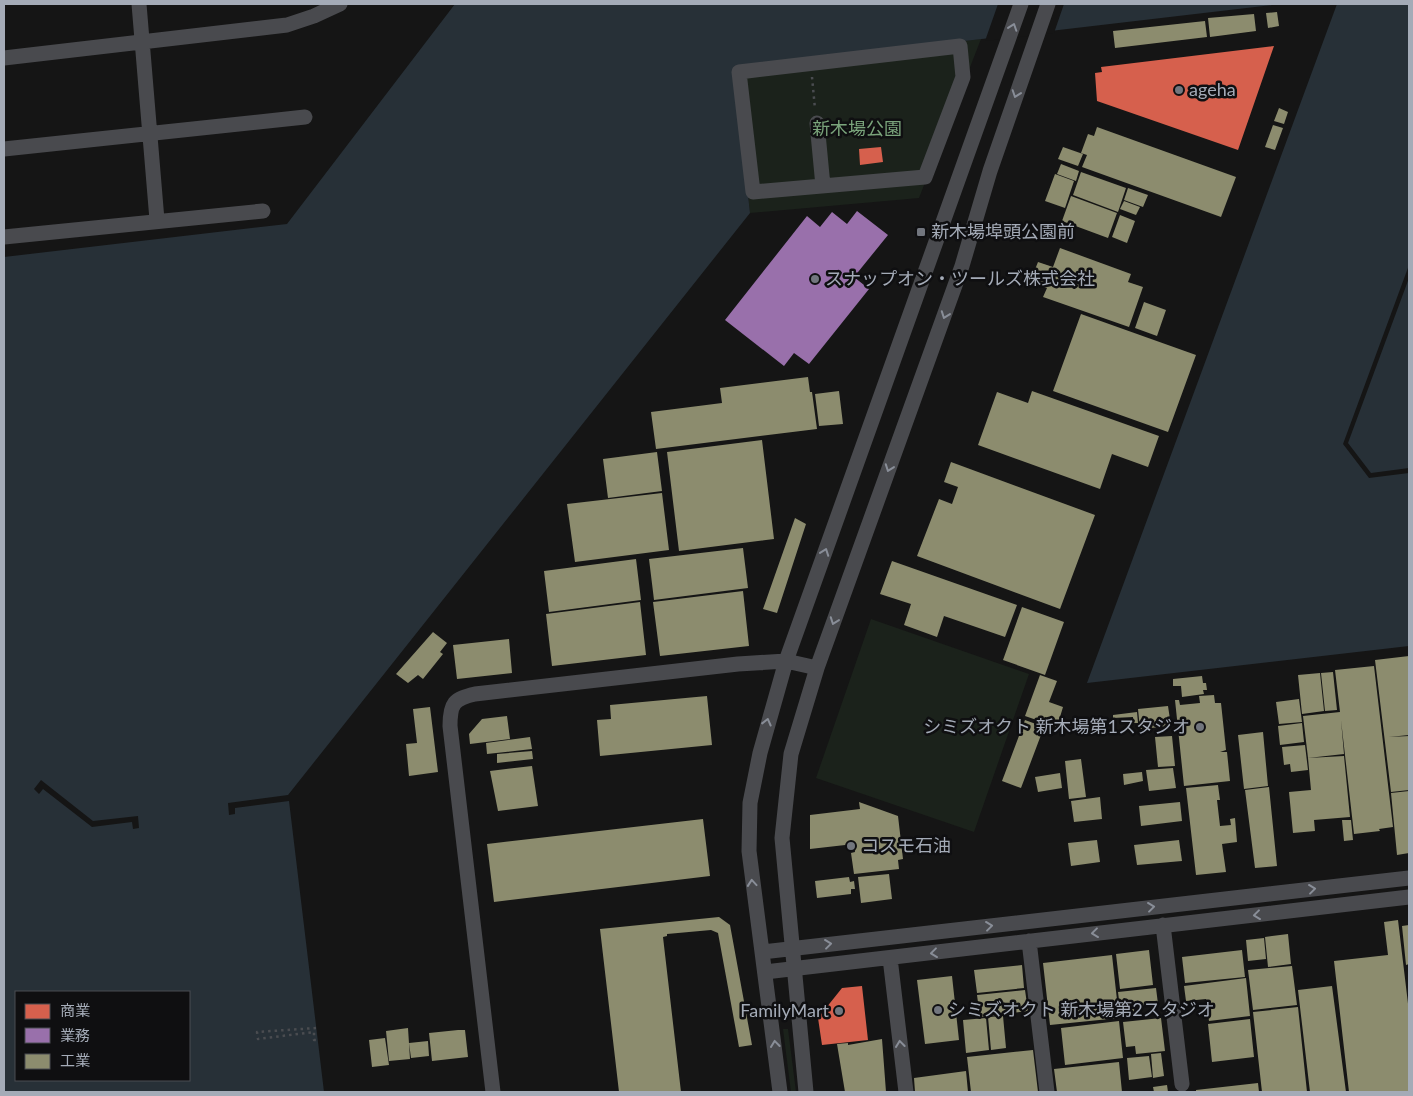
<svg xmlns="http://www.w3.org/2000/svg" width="1413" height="1096" viewBox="0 0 1413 1096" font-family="Lato,'Noto Sans JP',sans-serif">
<rect width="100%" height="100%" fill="#151515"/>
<!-- green -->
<path fill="#1b221b" d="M 981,39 L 919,198 L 750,213 L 734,68 Z
M 871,619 L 1029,674 L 974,832 L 816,778 Z
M 783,1029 L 788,1029 L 796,1092 L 791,1092 Z"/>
<!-- water -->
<path fill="#273037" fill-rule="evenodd" d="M 455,4 L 1281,4 L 734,68 L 750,213 L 288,795 L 228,803 L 229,815 L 235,814 L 235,808 L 289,801 L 324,1092 L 4,1092 L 4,257 L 287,224 ZM 16,992 L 189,992 L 189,1080 L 16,1080 Z
M 1337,4 L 1409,4 L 1409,646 L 1087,683 Z"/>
<!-- pier -->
<path fill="#151515" d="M 998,4 L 1064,4 L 1054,33 L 985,41 Z
M 1409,265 L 1409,278 L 1348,443 L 1371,473 L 1409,468 L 1409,473 L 1369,478 L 1343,444 Z
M 41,780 L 93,821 L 138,816 L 139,828 L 133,829 L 132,822 L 92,827 L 43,789 L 39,794 L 34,789 Z"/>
<!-- shops -->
<path fill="#d6604d" d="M 1274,46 L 1238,150 L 1097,101 L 1095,73 L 1102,72 L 1101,67 Z
M 881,147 L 883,162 L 860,165 L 859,149 Z
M 862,986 L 868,1040 L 822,1045 L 818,1018 L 842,988 Z"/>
<!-- offices -->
<path fill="#9970ab" d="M 857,211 L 888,235 L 854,277 L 869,289 L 809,364 L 794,353 L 784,366 L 725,320 L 807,216 L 820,227 L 832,212 L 847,224 Z"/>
<!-- industry -->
<path fill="#8c8c6e" d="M 1277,12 L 1279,26 L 1268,28 L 1266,13 Z
M 1254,14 L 1256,31 L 1210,37 L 1208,18 Z
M 1205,21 L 1207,37 L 1115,48 L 1113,31 Z
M 1279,108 L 1288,112 L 1284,124 L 1274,121 Z
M 1273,125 L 1283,128 L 1275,150 L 1265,147 Z
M 1097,127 L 1236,177 L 1221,217 L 1082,167 L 1087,155 L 1081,153 L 1088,134 L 1094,136 Z
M 1063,147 L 1083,154 L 1078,166 L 1058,159 Z
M 1061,164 L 1079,171 L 1076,181 L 1057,174 Z
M 1081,172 L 1126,188 L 1118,212 L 1073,195 Z
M 1055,174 L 1074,181 L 1065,208 L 1045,201 Z
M 1128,188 L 1148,195 L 1143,207 L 1124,200 Z
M 1071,196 L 1117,213 L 1108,238 L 1062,221 Z
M 1124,201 L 1140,207 L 1136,215 L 1120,209 Z
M 1120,215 L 1135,221 L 1127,243 L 1112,237 Z
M 1060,248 L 1131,274 L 1128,282 L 1143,287 L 1129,327 L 1043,297 L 1047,288 L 1030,282 L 1038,262 L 1053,267 Z
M 1144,302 L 1166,310 L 1157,336 L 1135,328 Z
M 1081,314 L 1196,355 L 1168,432 L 1053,391 Z
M 808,377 L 810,392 L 812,392 L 817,429 L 656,449 L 651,412 L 722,403 L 720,388 Z
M 839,391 L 843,424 L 819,426 L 815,394 Z
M 1032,391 L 1159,436 L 1148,467 L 1112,454 L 1100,489 L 978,445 L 997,392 L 1028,403 Z
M 762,440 L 774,539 L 679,551 L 667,452 Z
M 657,452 L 662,491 L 608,498 L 603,459 Z
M 951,462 L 1095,515 L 1060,609 L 917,556 L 939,499 L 952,504 L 958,487 L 944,482 Z
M 662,493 L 669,550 L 575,562 L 567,504 Z
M 795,518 L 806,524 L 777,613 L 763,609 Z
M 743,548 L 748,588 L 654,600 L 649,559 Z
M 636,559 L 641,600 L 549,612 L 544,571 Z
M 892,561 L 1017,605 L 1005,637 L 944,616 L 937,637 L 904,625 L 911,604 L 880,594 Z
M 743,591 L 749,646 L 660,656 L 653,602 Z
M 640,602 L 646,655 L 552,666 L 546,614 Z
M 1022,607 L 1064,622 L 1045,675 L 1003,660 Z
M 433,632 L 447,643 L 440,652 L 443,654 L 423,679 L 418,675 L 408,683 L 396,674 Z
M 509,639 L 512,673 L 457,679 L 453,645 Z
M 1409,656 L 1409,735 L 1389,737 L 1409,736 L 1409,790 L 1391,792 L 1375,660 Z
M 1374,666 L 1393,827 L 1379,829 L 1380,831 L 1354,834 L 1341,720 L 1344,754 L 1308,758 L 1303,716 L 1340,712 L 1335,670 Z
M 1333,672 L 1337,710 L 1325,711 L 1321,673 Z
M 1320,673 L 1324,711 L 1302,714 L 1298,675 Z
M 1040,675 L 1057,681 L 1049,702 L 1063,707 L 1057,727 L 1025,716 Z
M 1202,676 L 1203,683 L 1206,683 L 1207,690 L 1203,690 L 1204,694 L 1182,697 L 1181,686 L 1173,686 L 1173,679 Z
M 1214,695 L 1215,703 L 1221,703 L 1226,750 L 1220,752 L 1227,752 L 1230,781 L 1184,786 L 1175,700 L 1179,700 L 1180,705 L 1200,703 L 1199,696 Z
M 707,696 L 712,745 L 600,756 L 597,720 L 611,719 L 610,705 Z
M 1299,699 L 1302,722 L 1279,724 L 1276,702 Z
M 1168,706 L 1171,726 L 1140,729 L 1138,709 Z
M 430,707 L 438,772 L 409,776 L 406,744 L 417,743 L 413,709 Z
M 1137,712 L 1138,723 L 1133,723 L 1133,717 L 1113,718 L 1113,715 Z
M 507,716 L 510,739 L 470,744 L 469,734 L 482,719 Z
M 1025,720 L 1044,727 L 1021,788 L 1002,781 Z
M 1302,723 L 1304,742 L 1280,745 L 1278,726 Z
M 1263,732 L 1268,786 L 1244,789 L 1238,735 Z
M 1172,736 L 1175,766 L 1158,767 L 1155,737 Z
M 530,737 L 532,749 L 487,754 L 486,743 Z
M 1305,745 L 1308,770 L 1291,772 L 1290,764 L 1284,765 L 1282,747 Z
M 532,751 L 533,759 L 497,763 L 497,754 Z
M 1344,756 L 1350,817 L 1314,820 L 1315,831 L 1293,833 L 1289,792 L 1311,790 L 1308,758 Z
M 1081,759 L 1086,797 L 1069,799 L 1065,761 Z
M 532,766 L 538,806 L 498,811 L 490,771 Z
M 1173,768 L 1176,788 L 1149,791 L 1146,770 Z
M 1142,772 L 1143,781 L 1124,785 L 1123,774 Z
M 1060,773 L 1062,788 L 1038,792 L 1035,777 Z
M 1218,785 L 1220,800 L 1217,800 L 1220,826 L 1231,825 L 1230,819 L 1235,818 L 1237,842 L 1222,844 L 1226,872 L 1196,875 L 1186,788 Z
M 1269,787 L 1277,866 L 1255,868 L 1245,790 Z
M 1409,791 L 1409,853 L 1397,855 L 1391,793 Z
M 1100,797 L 1102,819 L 1074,822 L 1071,801 Z
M 859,802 L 898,816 L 903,859 L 898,860 L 899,869 L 854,874 L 851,853 L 855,852 L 854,844 L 810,849 L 810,815 L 860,809 Z
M 1180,802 L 1182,821 L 1141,826 L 1139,806 Z
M 703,819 L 710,876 L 494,902 L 487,844 Z
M 1342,820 L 1351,820 L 1353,840 L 1344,841 Z
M 1097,840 L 1100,862 L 1071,866 L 1068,843 Z
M 1179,840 L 1182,861 L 1137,865 L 1134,845 Z
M 889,874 L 892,899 L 861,903 L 858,877 Z
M 849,877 L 850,882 L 854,881 L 855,889 L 851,889 L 851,894 L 817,898 L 815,881 Z
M 719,917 L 730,925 L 752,1045 L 739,1047 L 718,933 L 711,930 L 667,934 L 667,936 L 663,937 L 681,1092 L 619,1092 L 600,929 Z
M 1398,920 L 1409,1012 L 1409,1092 L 1349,1092 L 1334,961 L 1388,955 L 1384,922 Z
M 1409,925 L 1409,964 L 1406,965 L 1402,926 Z
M 1288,934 L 1291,964 L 1268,967 L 1265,937 Z
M 1264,938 L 1266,959 L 1248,961 L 1246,940 Z
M 1149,950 L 1153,985 L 1120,989 L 1116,954 Z
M 1242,950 L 1245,977 L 1185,983 L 1182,957 Z
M 1112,955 L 1119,1018 L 1050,1025 L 1043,963 Z
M 1022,965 L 1024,988 L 977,993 L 974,970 Z
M 1292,966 L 1297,1005 L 1253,1010 L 1248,970 Z
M 952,976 L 959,1040 L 925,1044 L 917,980 Z
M 1246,978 L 1250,1016 L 1209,1021 L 1206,999 L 1186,1001 L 1184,986 Z
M 1332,986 L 1346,1092 L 1310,1092 L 1298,990 Z
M 1156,988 L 1158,1004 L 1120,1008 L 1118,992 Z
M 1025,990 L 1028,1011 L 980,1017 L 977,995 Z
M 1298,1007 L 1307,1092 L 1262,1092 L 1253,1012 Z
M 1134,1009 L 1135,1016 L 1121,1018 L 1120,1011 Z
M 1003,1016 L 1006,1048 L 991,1050 L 988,1017 Z
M 986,1018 L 989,1050 L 966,1053 L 963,1020 Z
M 1161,1018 L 1165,1051 L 1136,1054 L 1135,1046 L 1126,1047 L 1123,1022 Z
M 1250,1019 L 1254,1057 L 1212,1062 L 1208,1024 Z
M 1119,1021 L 1123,1058 L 1065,1065 L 1061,1028 Z
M 408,1028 L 410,1059 L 389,1061 L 386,1031 Z
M 458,1030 L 465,1030 L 468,1057 L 432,1061 L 429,1033 Z
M 385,1038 L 389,1065 L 372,1067 L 369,1040 Z
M 882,1039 L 886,1092 L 845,1092 L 837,1044 L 848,1043 L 848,1045 Z
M 428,1041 L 429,1056 L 411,1058 L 409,1043 Z
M 1033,1050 L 1038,1092 L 971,1092 L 967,1057 Z
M 1161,1053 L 1164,1076 L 1153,1078 L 1151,1054 Z
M 1149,1056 L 1152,1077 L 1129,1080 L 1127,1058 Z
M 1119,1062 L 1122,1092 L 1057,1092 L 1054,1069 Z
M 966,1071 L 968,1092 L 915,1092 L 914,1078 Z
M 1258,1083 L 1259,1092 L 1196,1092 L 1196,1090 Z
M 1167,1085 L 1168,1092 L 1154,1092 L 1153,1087 Z"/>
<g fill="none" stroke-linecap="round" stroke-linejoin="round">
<!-- path -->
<path stroke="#4a4c50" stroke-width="2.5" stroke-dasharray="2.5 4" stroke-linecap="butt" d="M 812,77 L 815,109
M 316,1028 L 257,1032 L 258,1039 L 314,1032 L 314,1040 L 318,1040"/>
<!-- minor -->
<path stroke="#494a4e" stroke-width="15" d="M 139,4 L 157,220
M 960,46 L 963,77 L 925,177 L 753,192 L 739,72 Z
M 4,58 L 287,25 L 314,16 L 340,4
M 817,123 L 823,186
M 4,149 L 305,117
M 4,237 L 263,211
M 1163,925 L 1182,1084
M 1029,941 L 1047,1092
M 762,952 L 1409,878
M 890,958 L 906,1092
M 765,972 L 1409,897
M 493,1092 L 450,726 C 450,703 454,699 475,694 L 738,664 L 786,661 L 817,668
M 780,1092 L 749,851 L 750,803 L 760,753 L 786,661 L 1021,4
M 806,1092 L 782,838 L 791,754 L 817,668 L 962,266 L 990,171 L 1048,4"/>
</g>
<!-- one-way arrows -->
<defs><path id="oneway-chevron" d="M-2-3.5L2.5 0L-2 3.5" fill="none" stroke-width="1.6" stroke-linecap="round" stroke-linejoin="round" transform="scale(1.25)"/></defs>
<g stroke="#898e98">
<use href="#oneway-chevron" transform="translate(1013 27) rotate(-71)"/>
<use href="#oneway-chevron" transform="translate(1016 94) rotate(109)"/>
<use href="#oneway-chevron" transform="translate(945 315) rotate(110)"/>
<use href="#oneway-chevron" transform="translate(889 468) rotate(110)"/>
<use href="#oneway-chevron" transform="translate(825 552) rotate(-70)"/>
<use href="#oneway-chevron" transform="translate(834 621) rotate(110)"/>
<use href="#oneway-chevron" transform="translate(767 722) rotate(-76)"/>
<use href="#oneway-chevron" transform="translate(752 883) rotate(-95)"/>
<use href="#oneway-chevron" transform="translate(1312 889) rotate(-7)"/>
<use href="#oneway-chevron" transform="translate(1151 907) rotate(-7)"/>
<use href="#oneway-chevron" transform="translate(1257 915) rotate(173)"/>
<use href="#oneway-chevron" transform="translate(989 926) rotate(-7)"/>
<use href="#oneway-chevron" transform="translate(1095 933) rotate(173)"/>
<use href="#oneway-chevron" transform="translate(828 944) rotate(-7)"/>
<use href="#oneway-chevron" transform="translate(934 953) rotate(173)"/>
<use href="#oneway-chevron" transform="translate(775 1044) rotate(-97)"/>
<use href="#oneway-chevron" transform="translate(900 1044) rotate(-97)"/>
</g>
<!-- markers -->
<g fill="#72767e" stroke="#0f0f11" stroke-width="2">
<circle cx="1179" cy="90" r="5"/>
<rect x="916" y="227" width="10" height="10" rx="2.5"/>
<circle cx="815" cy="279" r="5"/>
<circle cx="1200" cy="727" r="5"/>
<circle cx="851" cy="846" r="5"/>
<circle cx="938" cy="1010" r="5"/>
<circle cx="839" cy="1011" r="5"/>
</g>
<g text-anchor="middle" stroke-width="5" stroke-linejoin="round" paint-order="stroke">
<!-- poi labels -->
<g font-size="18" fill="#a4abb7" stroke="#0f0f11" text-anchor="start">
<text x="1189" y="96">ageha</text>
<text x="931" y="238">新木場埠頭公園前</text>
<text x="825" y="285">スナップオン・ツールズ株式会社</text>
<text x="1190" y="733" text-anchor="end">シミズオクト 新木場第1スタジオ</text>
<text x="861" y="852">コスモ石油</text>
<text x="948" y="1016">シミズオクト 新木場第2スタジオ</text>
<text x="829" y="1017" text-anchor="end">FamilyMart</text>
</g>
<!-- park labels -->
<g font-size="18" fill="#7aa47b" stroke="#0f0f11">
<text x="857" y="135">新木場公園</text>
</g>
</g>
<!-- border -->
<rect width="1413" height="1096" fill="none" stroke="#a4abb7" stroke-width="10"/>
<!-- legend -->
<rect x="15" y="991" width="175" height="90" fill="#0f0f11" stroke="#4b4d53"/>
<rect x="25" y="1004" width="25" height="15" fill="#d6604d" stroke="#4b4d53"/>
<text x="60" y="1016" font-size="15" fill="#a4abb7">商業</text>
<rect x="25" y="1028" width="25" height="15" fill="#9970ab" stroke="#4b4d53"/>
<text x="60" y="1041" font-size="15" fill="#a4abb7">業務</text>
<rect x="25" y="1054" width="25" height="15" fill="#8c8c6e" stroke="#4b4d53"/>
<text x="60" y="1066" font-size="15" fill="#a4abb7">工業</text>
</svg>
